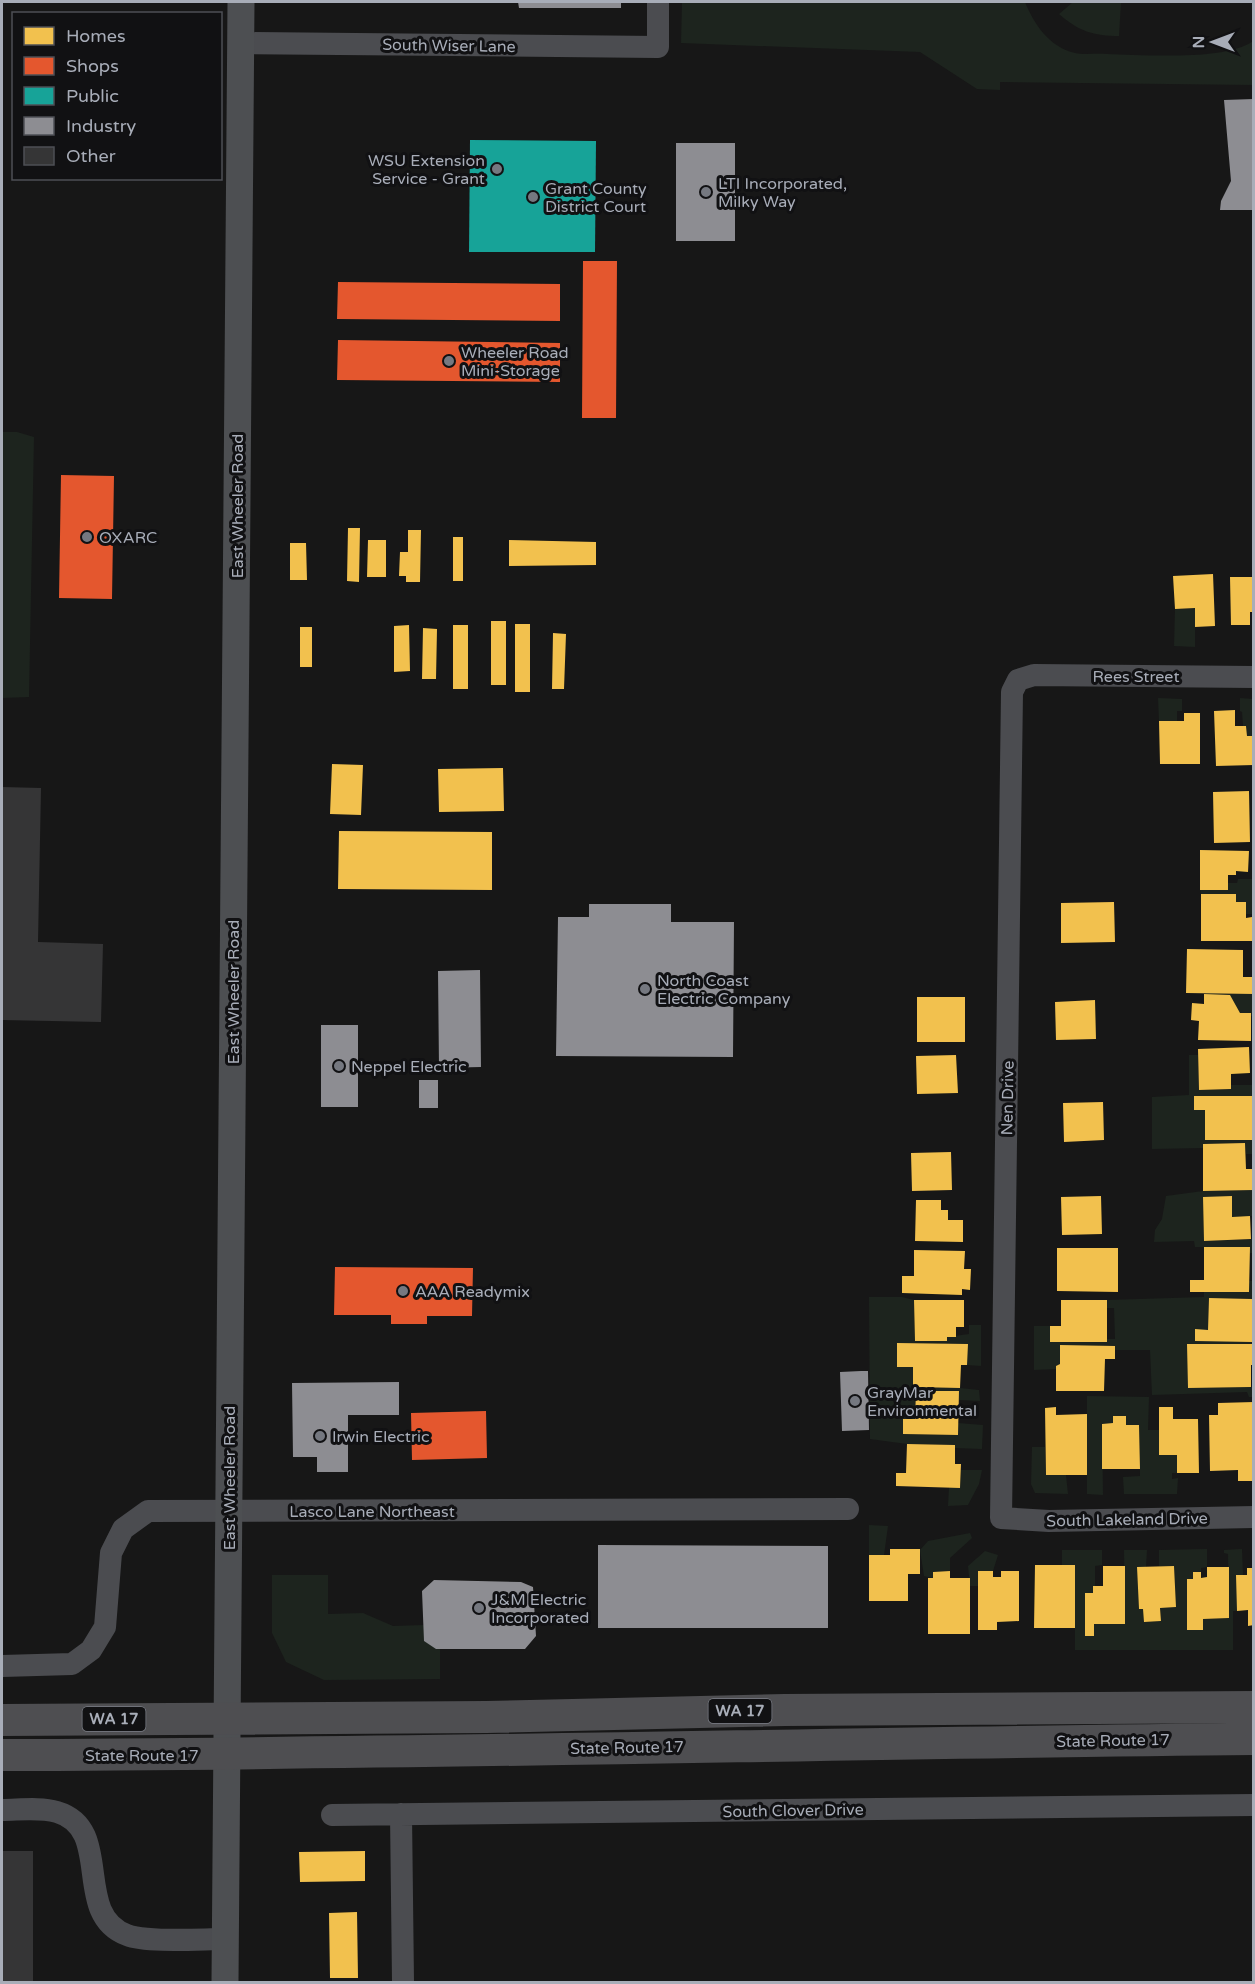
<svg xmlns="http://www.w3.org/2000/svg" width="1255" height="1984" viewBox="0 0 1255 1984" font-family="'Varela Round',sans-serif">
<rect width="100%" height="100%" fill="#171717"/>
<!-- green -->
<path fill="#1d241e" d="M 682,2 L 1025,2 C 1034,24 1049,47 1075,53 C 1084,55 1097,53 1107,54 C 1142,55 1227,61 1253,41 L 1253,85 L 1000,82 L 1000,90 L 977,89 L 920,52 L 681,43 Z
M 1073,2 L 1121,2 L 1119,36 C 1094,36 1078,31 1059,14 Z
M 2,432 L 17,432 L 34,437 L 29,697 L 2,698 Z
M 1195,608 L 1195,647 L 1174,646 L 1175,609 Z
M 1158,698 L 1182,699 L 1182,711 L 1177,711 L 1177,721 L 1159,721 Z
M 1240,698 L 1253,699 L 1253,736 L 1247,736 L 1246,726 L 1243,726 L 1242,712 L 1240,711 Z
M 1238,879 L 1253,879 L 1253,914 L 1246,914 L 1246,902 L 1236,902 L 1236,894 L 1201,894 L 1200,890 L 1228,890 L 1228,883 L 1237,883 Z
M 1204,993 L 1253,994 L 1253,1016 L 1251,1016 L 1251,1013 L 1240,1013 Z
M 1189,1055 L 1198,1055 L 1199,1090 L 1231,1089 L 1231,1085 L 1253,1085 L 1253,1115 L 1252,1096 L 1194,1096 L 1194,1110 L 1205,1110 L 1205,1140 L 1252,1140 L 1253,1154 L 1246,1154 L 1245,1143 L 1203,1144 L 1203,1148 L 1152,1149 L 1152,1097 L 1189,1095 Z
M 1253,1190 L 1253,1216 L 1232,1217 L 1231,1196 L 1203,1198 L 1204,1241 L 1253,1239 L 1253,1253 L 1249,1253 L 1249,1247 L 1195,1247 L 1194,1241 L 1154,1242 L 1155,1230 L 1162,1219 L 1166,1196 L 1203,1191 Z
M 1249,1281 L 1253,1281 L 1253,1301 L 1252,1299 L 1209,1298 L 1208,1330 L 1195,1330 L 1195,1340 L 1252,1330 L 1253,1331 L 1253,1344 L 1188,1344 L 1188,1388 L 1253,1387 L 1253,1397 L 1249,1397 L 1247,1392 L 1152,1395 L 1150,1350 L 1115,1350 L 1114,1346 L 1060,1345 L 1060,1364 L 1056,1366 L 1056,1369 L 1034,1370 L 1034,1326 L 1050,1326 L 1051,1342 L 1107,1342 L 1107,1339 L 1115,1339 L 1114,1308 L 1107,1308 L 1107,1300 L 1204,1297 L 1204,1292 L 1249,1292 Z
M 869,1297 L 902,1297 L 914,1300 L 915,1341 L 947,1341 L 947,1337 L 969,1334 L 969,1325 L 981,1325 L 981,1366 L 967,1365 L 967,1344 L 898,1343 L 897,1367 L 913,1367 L 913,1387 L 960,1388 L 979,1390 L 980,1401 L 959,1400 L 959,1391 L 916,1391 L 915,1419 L 903,1419 L 903,1434 L 958,1435 L 958,1423 L 983,1425 L 982,1449 L 955,1448 L 955,1445 L 907,1444 L 870,1439 Z
M 1087,1396 L 1149,1397 L 1148,1430 L 1159,1430 L 1177,1455 L 1177,1473 L 1172,1473 L 1172,1479 L 1178,1478 L 1177,1494 L 1124,1494 L 1123,1477 L 1140,1476 L 1139,1426 L 1126,1425 L 1126,1416 L 1114,1416 L 1113,1423 L 1102,1424 L 1103,1495 L 1087,1494 Z
M 1032,1447 L 1045,1447 L 1046,1475 L 1066,1475 L 1068,1494 L 1035,1493 L 1031,1484 Z
M 961,1470 L 982,1470 L 979,1484 L 968,1505 L 948,1506 L 949,1487 L 960,1487 Z
M 869,1525 L 888,1526 L 884,1555 L 869,1555 Z
M 970,1533 L 972,1538 L 950,1558 L 950,1571 L 933,1572 L 933,1578 L 924,1576 L 920,1550 L 928,1541 Z
M 1207,1549 L 1207,1567 L 1201,1568 L 1201,1572 L 1193,1572 L 1193,1579 L 1187,1580 L 1187,1630 L 1202,1630 L 1203,1619 L 1229,1618 L 1228,1554 L 1224,1553 L 1224,1550 L 1242,1549 L 1243,1575 L 1237,1611 L 1233,1611 L 1233,1650 L 1075,1650 L 1075,1565 L 1062,1565 L 1062,1550 L 1102,1550 L 1102,1565 L 1095,1566 L 1095,1586 L 1093,1593 L 1085,1594 L 1085,1636 L 1094,1636 L 1094,1624 L 1125,1624 L 1124,1550 L 1147,1550 L 1146,1567 L 1137,1568 L 1139,1609 L 1143,1609 L 1145,1622 L 1161,1621 L 1160,1608 L 1176,1607 L 1174,1566 L 1159,1566 L 1159,1550 Z
M 985,1551 L 998,1555 L 993,1571 L 978,1571 L 978,1586 L 970,1586 L 968,1566 Z
M 272,1575 L 328,1575 L 328,1614 L 363,1613 L 393,1626 L 424,1625 L 424,1641 L 440,1649 L 440,1679 L 324,1680 L 286,1662 L 272,1633 Z"/>
<!-- homes -->
<path fill="#f2c14e" d="M 348,528 L 360,528 L 359,582 L 347,581 Z
M 408,530 L 421,530 L 420,582 L 406,582 L 406,576 L 399,576 L 400,552 L 408,552 Z
M 453,537 L 463,537 L 463,581 L 453,581 Z
M 368,540 L 386,540 L 386,577 L 367,577 Z
M 509,540 L 596,542 L 596,565 L 509,566 Z
M 290,543 L 306,543 L 307,580 L 290,580 Z
M 1213,574 L 1215,626 L 1195,627 L 1195,608 L 1175,609 L 1173,576 Z
M 1230,577 L 1254,577 L 1254,612 L 1250,612 L 1250,625 L 1231,625 Z
M 491,621 L 506,621 L 506,685 L 491,685 Z
M 515,624 L 530,624 L 530,692 L 515,692 Z
M 409,625 L 410,671 L 394,672 L 394,626 Z
M 453,625 L 468,625 L 468,689 L 453,689 Z
M 300,627 L 312,627 L 312,667 L 300,667 Z
M 423,628 L 437,629 L 436,679 L 422,679 Z
M 553,633 L 566,634 L 564,689 L 552,689 Z
M 1235,710 L 1235,726 L 1246,726 L 1247,736 L 1254,736 L 1254,765 L 1216,766 L 1214,711 Z
M 1184,713 L 1200,713 L 1200,764 L 1160,764 L 1159,721 L 1184,721 Z
M 332,764 L 363,765 L 361,815 L 330,814 Z
M 503,768 L 504,811 L 439,812 L 438,769 Z
M 1249,791 L 1250,842 L 1214,843 L 1213,792 Z
M 339,831 L 492,832 L 492,890 L 338,889 Z
M 1200,850 L 1249,851 L 1248,872 L 1236,871 L 1236,875 L 1228,875 L 1228,890 L 1200,890 Z
M 1201,894 L 1236,894 L 1236,902 L 1246,902 L 1246,918 L 1252,917 L 1252,941 L 1201,941 Z
M 1114,902 L 1115,942 L 1061,943 L 1061,903 Z
M 1187,949 L 1243,950 L 1243,977 L 1254,977 L 1254,994 L 1186,993 Z
M 1204,994 L 1230,995 L 1240,1013 L 1251,1013 L 1251,1041 L 1198,1040 L 1199,1021 L 1191,1020 L 1192,1003 L 1204,1004 Z
M 917,997 L 965,997 L 965,1042 L 917,1042 Z
M 1095,1000 L 1096,1039 L 1056,1040 L 1055,1002 Z
M 1249,1047 L 1250,1073 L 1231,1074 L 1231,1089 L 1199,1090 L 1198,1049 Z
M 956,1055 L 958,1093 L 917,1094 L 916,1056 Z
M 1194,1096 L 1252,1096 L 1252,1140 L 1205,1140 L 1205,1110 L 1194,1110 Z
M 1103,1102 L 1104,1140 L 1064,1142 L 1063,1103 Z
M 1245,1143 L 1246,1169 L 1254,1169 L 1254,1190 L 1203,1191 L 1203,1144 Z
M 951,1152 L 952,1190 L 912,1191 L 911,1153 Z
M 1101,1196 L 1102,1234 L 1062,1235 L 1061,1197 Z
M 1232,1196 L 1232,1217 L 1250,1216 L 1251,1239 L 1204,1241 L 1203,1197 Z
M 916,1200 L 941,1200 L 941,1210 L 948,1210 L 948,1220 L 963,1220 L 963,1242 L 915,1241 Z
M 1204,1247 L 1250,1247 L 1249,1292 L 1190,1292 L 1190,1280 L 1204,1280 Z
M 1057,1248 L 1118,1248 L 1118,1292 L 1057,1291 Z
M 914,1250 L 965,1251 L 964,1269 L 971,1269 L 970,1290 L 962,1289 L 962,1295 L 902,1293 L 902,1276 L 914,1276 Z
M 1209,1298 L 1252,1299 L 1252,1342 L 1195,1341 L 1195,1329 L 1208,1330 Z
M 914,1300 L 964,1300 L 964,1327 L 956,1327 L 956,1337 L 947,1337 L 947,1341 L 915,1341 Z
M 1061,1300 L 1107,1300 L 1107,1342 L 1050,1342 L 1050,1326 L 1061,1326 Z
M 897,1343 L 968,1344 L 967,1365 L 961,1365 L 960,1388 L 913,1387 L 913,1367 L 897,1367 Z
M 1187,1344 L 1254,1344 L 1254,1365 L 1251,1365 L 1251,1387 L 1188,1388 Z
M 1060,1345 L 1115,1346 L 1115,1359 L 1105,1359 L 1104,1391 L 1056,1391 L 1056,1366 L 1060,1364 Z
M 916,1391 L 959,1391 L 958,1435 L 903,1434 L 903,1419 L 915,1419 Z
M 1254,1402 L 1254,1481 L 1238,1481 L 1238,1470 L 1210,1471 L 1209,1415 L 1218,1415 L 1218,1403 Z
M 1056,1407 L 1056,1415 L 1087,1414 L 1087,1475 L 1046,1475 L 1045,1408 Z
M 1159,1407 L 1173,1407 L 1173,1419 L 1198,1419 L 1199,1473 L 1177,1473 L 1177,1455 L 1159,1455 Z
M 1113,1416 L 1126,1416 L 1126,1425 L 1139,1425 L 1140,1469 L 1102,1469 L 1102,1424 L 1113,1423 Z
M 907,1444 L 955,1445 L 955,1464 L 961,1464 L 960,1488 L 896,1486 L 896,1473 L 906,1473 Z
M 890,1549 L 920,1549 L 920,1574 L 908,1574 L 908,1601 L 869,1601 L 869,1555 L 890,1555 Z
M 1035,1565 L 1075,1565 L 1075,1628 L 1034,1628 Z
M 1103,1566 L 1125,1566 L 1125,1624 L 1094,1624 L 1094,1636 L 1085,1636 L 1085,1593 L 1093,1593 L 1093,1586 L 1103,1586 Z
M 1174,1566 L 1176,1607 L 1160,1608 L 1161,1621 L 1144,1622 L 1143,1609 L 1139,1609 L 1137,1567 Z
M 1207,1567 L 1229,1567 L 1229,1618 L 1203,1619 L 1203,1630 L 1187,1630 L 1187,1579 L 1193,1579 L 1193,1572 L 1201,1572 L 1201,1578 L 1207,1577 Z
M 1247,1568 L 1254,1568 L 1254,1625 L 1248,1626 L 1248,1610 L 1237,1611 L 1236,1575 L 1247,1575 Z
M 950,1571 L 950,1578 L 970,1578 L 970,1634 L 928,1634 L 928,1578 L 933,1578 L 933,1572 Z
M 978,1571 L 993,1571 L 993,1577 L 1001,1577 L 1001,1571 L 1019,1571 L 1019,1621 L 997,1622 L 997,1630 L 978,1630 Z
M 365,1851 L 365,1881 L 300,1882 L 299,1852 Z
M 357,1912 L 358,1978 L 330,1978 L 329,1913 Z"/>
<!-- shops -->
<path fill="#e4572e" d="M 583,261 L 617,261 L 616,418 L 582,418 Z
M 338,282 L 560,284 L 560,321 L 337,319 Z
M 338,340 L 560,343 L 560,382 L 337,380 Z
M 61,475 L 114,476 L 112,599 L 59,598 Z
M 335,1267 L 473,1268 L 472,1316 L 427,1316 L 427,1324 L 391,1324 L 391,1315 L 334,1315 Z
M 486,1411 L 487,1458 L 412,1460 L 411,1413 Z"/>
<!-- public -->
<path fill="#17a398" d="M 470,140 L 596,141 L 595,252 L 469,252 Z"/>
<!-- industry -->
<path fill="#8d8d92" d="M 518,2 L 621,2 L 621,8 L 519,8 Z
M 1254,99 L 1254,210 L 1220,210 L 1221,201 L 1231,181 L 1224,100 Z
M 676,143 L 735,143 L 735,241 L 676,241 Z
M 589,904 L 671,904 L 671,922 L 734,922 L 733,1057 L 556,1056 L 558,917 L 589,917 Z
M 480,970 L 481,1067 L 439,1068 L 438,971 Z
M 321,1025 L 358,1025 L 358,1107 L 321,1107 Z
M 419,1080 L 438,1080 L 438,1108 L 419,1108 Z
M 861,1371 L 868,1371 L 869,1430 L 842,1431 L 840,1372 Z
M 399,1382 L 399,1415 L 348,1415 L 348,1472 L 317,1472 L 317,1457 L 293,1457 L 292,1383 Z
M 598,1545 L 828,1546 L 828,1628 L 598,1628 Z
M 434,1580 L 521,1582 L 533,1587 L 536,1636 L 525,1649 L 436,1649 L 424,1641 L 422,1591 Z"/>
<!-- building -->
<path fill="#353536" d="M 2,787 L 41,788 L 38,942 L 103,944 L 101,1022 L 2,1020 Z
M 2,1851 L 33,1851 L 33,1982 L 2,1982 Z"/>
<g fill="none" stroke-linecap="round" stroke-linejoin="round">
<!-- minor -->
<path stroke="#4b4c50" stroke-width="22" d="M 241,43 L 658,47 L 658,2
M 1254,677 L 1034,675 L 1018,680 L 1012,692 L 1001,1518 L 1049,1521 L 1254,1517
M 2,1666 L 72,1664 L 91,1650 L 105,1627 L 111,1553 L 123,1529 L 148,1511 L 848,1509
M 2,1810 C 19,1810 40,1807 57,1812 C 115,1829 71,1914 127,1935 C 147,1943 201,1939 224,1939
M 401,1814 L 403,1982
M 332,1815 L 1254,1805"/>
<!-- major -->
<path stroke="#4d4f52" stroke-width="27" d="M 225,1982 L 241,2"/>
<!-- highway -->
<path stroke="#4e4e51" stroke-width="32" d="M 2,1720 L 486,1717 L 785,1710 L 1254,1707
M 2,1755 C 419,1754 836,1743 1254,1739"/>
</g>
<!-- markers -->
<g fill="#757880" stroke="#111113" stroke-width="2">
<circle cx="497" cy="169" r="6"/>
<circle cx="706" cy="192" r="6"/>
<circle cx="533" cy="197" r="6"/>
<circle cx="449" cy="361" r="6"/>
<circle cx="87" cy="537" r="6"/>
<circle cx="645" cy="989" r="6"/>
<circle cx="339" cy="1066" r="6"/>
<circle cx="403" cy="1291" r="6"/>
<circle cx="855" cy="1401" r="6"/>
<circle cx="320" cy="1436" r="6"/>
<circle cx="479" cy="1608" r="6"/>
</g>
<g text-anchor="middle" stroke-width="6" stroke-linejoin="round" paint-order="stroke">
<!-- shield labels -->
<g fill="#111113" stroke="#7b7e86" stroke-width="1.5">
<rect x="708.5" y="1699" width="63" height="24" rx="4.5"/>
<rect x="82.5" y="1707" width="63" height="24" rx="4.5"/>
</g>
<g font-size="15" font-weight="bold" fill="#a8adb8">
<text x="740" y="1716">WA 17</text>
<text x="114" y="1724">WA 17</text>
</g>
<!-- street labels -->
<g font-size="16" fill="#a8adb8" stroke="#111113">
<text transform="translate(449 45) rotate(1)" y="6">South Wiser Lane</text>
<text transform="translate(237 506) rotate(-90)" y="6">East Wheeler Road</text>
<text x="1136" y="682">Rees Street</text>
<text transform="translate(233 992) rotate(-90)" y="6">East Wheeler Road</text>
<text transform="translate(1007 1098) rotate(-89)" y="6">Nen Drive</text>
<text transform="translate(229 1478) rotate(-90)" y="6">East Wheeler Road</text>
<text x="372" y="1517">Lasco Lane Northeast</text>
<text transform="translate(1127 1519) rotate(-1)" y="6">South Lakeland Drive</text>
<text transform="translate(1113 1740) rotate(-1)" y="6">State Route 17</text>
<text transform="translate(627 1747) rotate(-1)" y="6">State Route 17</text>
<text x="142" y="1761">State Route 17</text>
<text transform="translate(793 1810) rotate(-1)" y="6">South Clover Drive</text>
</g>
<!-- poi labels -->
<g font-size="16" fill="#a8adb8" stroke="#111113" text-anchor="start">
<text x="485" y="166" text-anchor="end">WSU Extension<tspan x="485" dy="18">Service - Grant</tspan></text>
<text x="718" y="189">LTI Incorporated,<tspan x="718" dy="18">Milky Way</tspan></text>
<text x="545" y="194">Grant County<tspan x="545" dy="18">District Court</tspan></text>
<text x="461" y="358">Wheeler Road<tspan x="461" dy="18">Mini-Storage</tspan></text>
<text x="99" y="543">OXARC</text>
<text x="657" y="986">North Coast<tspan x="657" dy="18">Electric Company</tspan></text>
<text x="351" y="1072">Neppel Electric</text>
<text x="415" y="1297">AAA Readymix</text>
<text x="867" y="1398">GrayMar<tspan x="867" dy="18">Environmental</tspan></text>
<text x="332" y="1442">Irwin Electric</text>
<text x="491" y="1605">J&amp;M Electric<tspan x="491" dy="18">Incorporated</tspan></text>
</g>
</g>
<!-- border -->
<rect width="1255" height="1984" fill="none" stroke="#a8adb8" stroke-width="6"/>
<!-- legend -->
<rect x="12" y="12" width="210" height="168" fill="#111113" stroke="#4d4f55" stroke-width="1.5"/>
<rect x="24" y="27" width="30" height="18" fill="#f2c14e" stroke="#4d4f55" stroke-width="1.5"/>
<text x="66" y="42" font-size="18" fill="#a8adb8">Homes</text>
<rect x="24" y="57" width="30" height="18" fill="#e4572e" stroke="#4d4f55" stroke-width="1.5"/>
<text x="66" y="72" font-size="18" fill="#a8adb8">Shops</text>
<rect x="24" y="87" width="30" height="18" fill="#17a398" stroke="#4d4f55" stroke-width="1.5"/>
<text x="66" y="102" font-size="18" fill="#a8adb8">Public</text>
<rect x="24" y="117" width="30" height="18" fill="#8d8d92" stroke="#4d4f55" stroke-width="1.5"/>
<text x="66" y="132" font-size="18" fill="#a8adb8">Industry</text>
<rect x="24" y="147" width="30" height="18" fill="#353536" stroke="#4d4f55" stroke-width="1.5"/>
<text x="66" y="162" font-size="18" fill="#a8adb8">Other</text>
<!-- north arrow -->
<g transform="translate(1213 42) rotate(270)" stroke="#111113" stroke-width="4.5" paint-order="stroke">
<path d="M0-4.5L10 22L0 15L-10 22Z" fill="#a8adb8"/>
<text y="-9" font-size="16" font-weight="bold" text-anchor="middle" fill="#a8adb8">N</text>
</g>
</svg>
